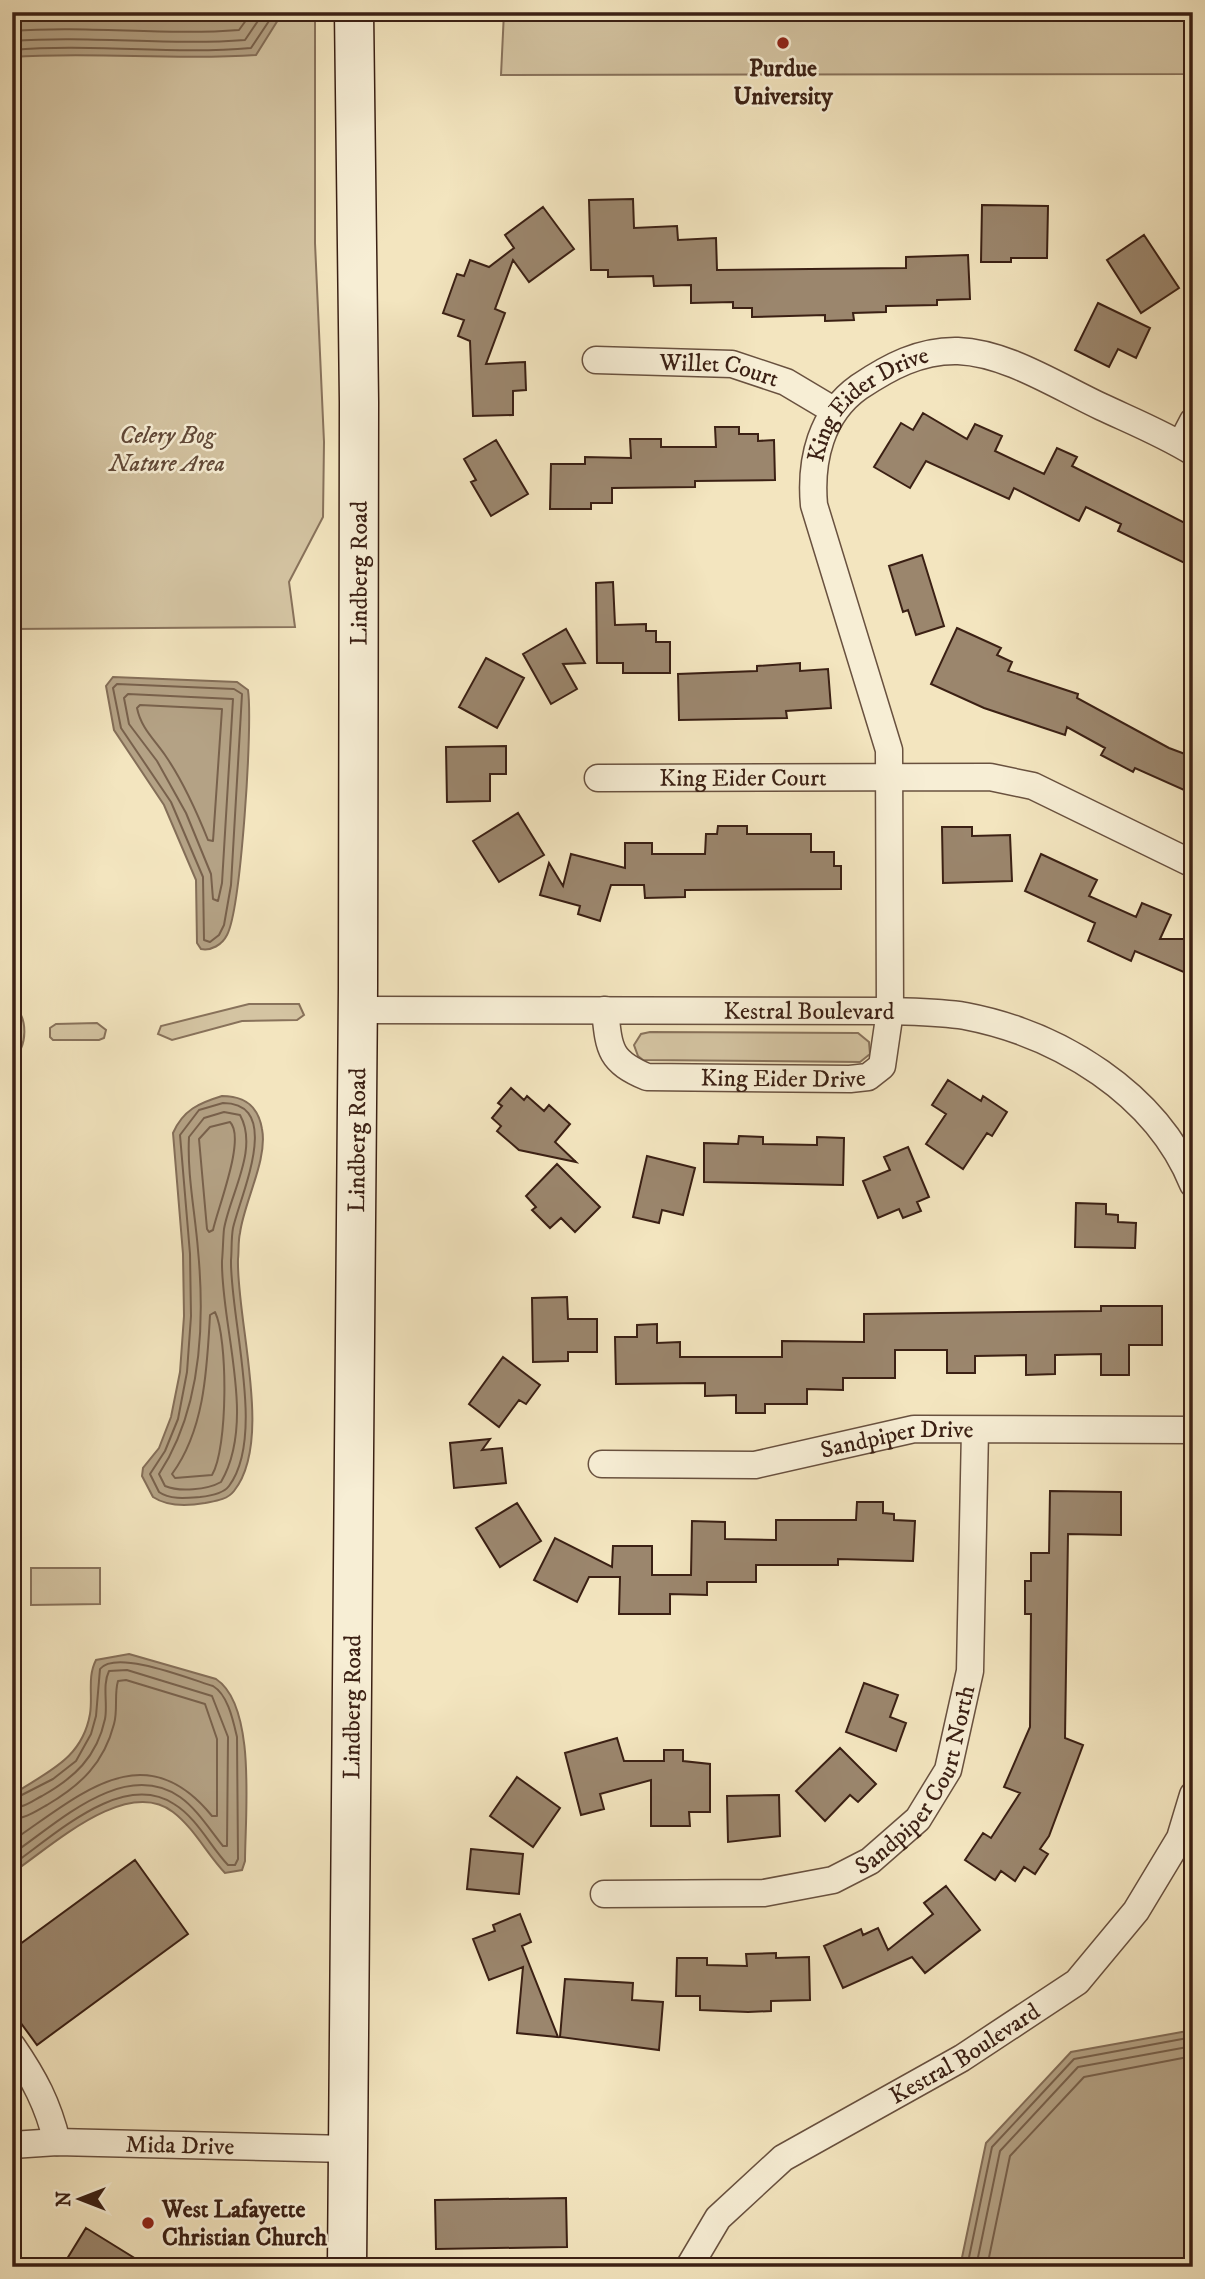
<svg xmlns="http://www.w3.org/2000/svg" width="1205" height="2279" viewBox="0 0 1205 2279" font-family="'IM FELL DW Pica',serif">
<rect width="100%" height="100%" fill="#f3e5bf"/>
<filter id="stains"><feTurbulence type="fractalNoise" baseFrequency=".00286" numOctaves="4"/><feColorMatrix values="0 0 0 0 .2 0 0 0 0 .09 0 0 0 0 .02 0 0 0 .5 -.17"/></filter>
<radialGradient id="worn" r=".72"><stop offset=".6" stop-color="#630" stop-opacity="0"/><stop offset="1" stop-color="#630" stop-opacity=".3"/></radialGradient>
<!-- green -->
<path fill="#d4c4a2" stroke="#88725b" stroke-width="2" d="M 12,12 L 315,12 L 315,243 L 324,442 L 323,517 L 289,582 L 295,627 L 12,629 Z
M 504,12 L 1193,12 L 1193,74 L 501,75 Z
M 12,1004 C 29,1017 28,1047 12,1060 Z
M 249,1004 L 299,1004 L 304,1015 L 297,1020 L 242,1021 L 172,1040 L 158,1034 L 161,1026 Z
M 97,1023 L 106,1030 L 104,1038 L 99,1040 L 53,1040 L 50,1037 L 50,1028 L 56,1024 Z
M 650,1032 L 858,1033 L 869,1042 L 870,1054 L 860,1062 L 643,1060 L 638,1056 L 634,1045 L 641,1034 Z
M 31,1568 L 100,1568 L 100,1604 L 31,1605 Z"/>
<!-- water -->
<path fill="#b4a285" stroke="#846e58" stroke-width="2" d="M 12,12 L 283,12 L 256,55 C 175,61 94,51 12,57 Z
M 113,677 L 237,682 L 248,690 C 253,725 241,908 227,935 C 222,945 211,951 201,949 L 197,943 L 196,880 L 164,805 L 114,730 L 106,686 Z
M 222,1096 C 244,1096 258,1105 262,1129 C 268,1159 244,1202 240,1233 C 238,1241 239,1251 238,1259 C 236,1320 274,1441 234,1491 C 227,1500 215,1501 205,1503 C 188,1506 168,1507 153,1497 L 142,1476 L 143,1468 L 159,1448 L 171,1417 L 180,1372 L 184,1316 L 183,1254 L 173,1133 C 183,1110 199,1103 222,1096 Z
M 129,1654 L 216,1679 C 257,1706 245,1816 245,1861 L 242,1870 L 225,1873 C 207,1854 194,1828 173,1812 C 126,1776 51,1847 12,1873 L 12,1795 C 46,1772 82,1760 90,1714 C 93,1696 87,1677 96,1660 Z
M 1193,2030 L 1193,2267 L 960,2267 L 986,2143 L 1071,2052 Z"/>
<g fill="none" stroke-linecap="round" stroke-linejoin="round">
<!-- shore -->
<path stroke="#78614c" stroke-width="2" d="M 12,31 C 88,25 164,36 239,30 L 252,12
M 12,41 C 90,35 168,46 245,40 L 264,12
M 12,50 C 92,43 171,55 251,48 L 275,12
M 117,684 L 234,689 L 242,694 L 231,885 L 224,925 L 219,935 L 210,942 L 204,940 L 203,877 L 171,802 L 121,728 L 113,688 Z
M 128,694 L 233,699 L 222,883 L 218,901 L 213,899 L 211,874 L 186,813 L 157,761 L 129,724 L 124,698 Z
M 140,705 L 222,709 L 213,841 L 208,840 C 196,810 183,781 165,755 C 154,739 141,728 137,708 Z
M 223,1103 C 284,1103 240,1196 233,1228 C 231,1239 232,1250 231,1260 C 230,1319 266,1437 229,1486 C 223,1494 210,1496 200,1497 C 187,1498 170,1500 159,1492 L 150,1474 L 165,1451 L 178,1419 L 187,1372 L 191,1316 L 190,1254 L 180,1135 L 199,1110 Z
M 224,1112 L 240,1115 C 259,1149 230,1194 224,1229 C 223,1239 223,1250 222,1261 C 221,1328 257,1420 221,1482 C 207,1490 179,1492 165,1486 L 159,1474 C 201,1410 205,1324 198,1250 C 195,1212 187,1174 189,1137 L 204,1118 Z
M 230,1122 C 246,1138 218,1207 213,1230 L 209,1232 L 207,1229 L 199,1139 L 210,1127 Z
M 215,1312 C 228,1338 228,1449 212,1475 L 175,1478 L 172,1474 C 205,1429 207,1368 210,1315 Z
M 12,1800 L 53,1779 L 76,1761 L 91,1734 L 96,1716 L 100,1669 C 116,1649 190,1679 213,1686 C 228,1695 233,1720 237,1737 L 238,1859 L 235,1865 L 228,1865 C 210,1846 197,1818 174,1804 C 122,1770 54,1836 12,1865
M 12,1808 C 23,1808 32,1801 42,1796 C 74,1778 97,1757 105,1719 C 108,1704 102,1685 109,1671 L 127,1670 L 212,1696 L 228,1737 L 227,1846 L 223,1846 C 210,1830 197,1809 180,1797 C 123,1758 57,1824 12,1854
M 12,1819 C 25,1819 36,1811 47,1805 C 81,1785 104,1763 114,1724 C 118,1710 114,1694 118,1681 L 126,1680 L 205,1704 L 217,1739 L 217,1816 L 212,1816 C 144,1732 79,1796 12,1841
M 967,2267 L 992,2147 L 1074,2059 L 1193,2037
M 976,2267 L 1000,2151 L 1078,2067 L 1193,2046
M 987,2267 L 1010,2156 L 1084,2077 L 1193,2056"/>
</g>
<!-- building -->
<path fill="#9b866d" stroke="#3b2014" stroke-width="2" d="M 633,199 L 634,228 L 677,226 L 678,240 L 716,238 L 717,270 L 906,268 L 906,257 L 968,255 L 970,299 L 937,300 L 937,305 L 886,306 L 886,312 L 853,313 L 854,320 L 825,321 L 825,315 L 752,317 L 752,308 L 733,308 L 733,302 L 691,303 L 691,285 L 654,286 L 653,276 L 608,277 L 608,270 L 591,270 L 589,200 Z
M 982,205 L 1048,206 L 1047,258 L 1011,258 L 1011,262 L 981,262 Z
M 543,207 L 574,249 L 529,282 L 513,260 L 495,309 L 505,313 L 486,364 L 525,362 L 526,390 L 513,391 L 513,415 L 473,416 L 470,341 L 458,336 L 464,320 L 443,313 L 457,274 L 464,276 L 470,260 L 489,267 L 514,248 L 505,235 Z
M 1144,235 L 1179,288 L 1141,313 L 1107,260 Z
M 1098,303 L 1150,328 L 1136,358 L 1118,349 L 1109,367 L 1075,350 Z
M 923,413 L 967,439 L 975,424 L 1002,436 L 995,451 L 1044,474 L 1057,448 L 1077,457 L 1072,466 L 1193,527 L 1193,567 L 1118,531 L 1121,524 L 1086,507 L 1079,521 L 1014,488 L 1009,499 L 926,461 L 910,488 L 874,467 L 901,423 L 913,430 Z
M 715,427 L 739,427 L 739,434 L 758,434 L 758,441 L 774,440 L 775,480 L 695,481 L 695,487 L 612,488 L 612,503 L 591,503 L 591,509 L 550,509 L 551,464 L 585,464 L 585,457 L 631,458 L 630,439 L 661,439 L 661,447 L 716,447 Z
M 496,440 L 528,494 L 491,516 L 471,482 L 476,480 L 464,459 Z
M 922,555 L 944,626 L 916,635 L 908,610 L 903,612 L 889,566 Z
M 613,582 L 615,625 L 646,624 L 646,631 L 656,631 L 656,642 L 670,642 L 670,673 L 623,673 L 623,663 L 597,663 L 596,583 Z
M 957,628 L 1001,648 L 997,655 L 1012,662 L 1008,671 L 1078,694 L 1077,698 L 1169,748 L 1193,757 L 1193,794 L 1135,768 L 1133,772 L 1101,755 L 1105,748 L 1067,727 L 1065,735 L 984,708 L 931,684 Z
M 566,629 L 585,663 L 563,664 L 577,689 L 551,704 L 523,654 Z
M 486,658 L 524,678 L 497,728 L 459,707 Z
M 800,663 L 800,671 L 828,669 L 831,708 L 786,711 L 787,718 L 679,720 L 678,674 L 757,671 L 757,666 Z
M 506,746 L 506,774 L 490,774 L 490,801 L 447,802 L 446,747 Z
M 518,813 L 544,855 L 499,882 L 473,841 Z
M 718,826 L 747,826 L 747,834 L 811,834 L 811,852 L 834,852 L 834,866 L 841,866 L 841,889 L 685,890 L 685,897 L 645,898 L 644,885 L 611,885 L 600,921 L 578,914 L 580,906 L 540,895 L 549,863 L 563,886 L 571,854 L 625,868 L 625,843 L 652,843 L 652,854 L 705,854 L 706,834 L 717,834 Z
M 942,827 L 972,827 L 972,836 L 1010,835 L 1012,881 L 943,883 Z
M 1041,854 L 1097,880 L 1089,896 L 1136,917 L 1142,903 L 1171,915 L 1160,939 L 1193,939 L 1193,976 L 1135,951 L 1131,961 L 1088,941 L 1095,923 L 1025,891 Z
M 948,1080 L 981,1101 L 983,1096 L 1007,1112 L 992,1136 L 987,1133 L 963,1169 L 926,1144 L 946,1114 L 932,1105 Z
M 511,1088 L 524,1100 L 527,1096 L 544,1111 L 549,1105 L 570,1124 L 555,1142 L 576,1162 L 519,1150 L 497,1131 L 501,1126 L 492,1118 L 502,1106 L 498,1103 Z
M 739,1136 L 763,1137 L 763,1144 L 817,1145 L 817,1137 L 844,1138 L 843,1185 L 704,1182 L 704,1143 L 738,1144 Z
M 908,1147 L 929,1197 L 917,1202 L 921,1211 L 903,1218 L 899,1209 L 878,1218 L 863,1181 L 890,1170 L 884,1157 Z
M 647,1156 L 695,1168 L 683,1215 L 662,1210 L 659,1223 L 633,1217 Z
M 557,1164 L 600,1207 L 575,1232 L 561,1218 L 550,1228 L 532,1210 L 536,1207 L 526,1196 Z
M 1076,1203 L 1106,1204 L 1106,1214 L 1118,1215 L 1118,1222 L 1136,1223 L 1135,1248 L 1075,1247 Z
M 567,1297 L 568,1319 L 597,1319 L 597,1352 L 568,1352 L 568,1361 L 533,1362 L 532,1298 Z
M 1101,1306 L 1162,1306 L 1162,1345 L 1129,1345 L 1129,1375 L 1101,1375 L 1101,1354 L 1055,1355 L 1055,1374 L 1026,1375 L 1026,1355 L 975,1356 L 975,1373 L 947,1373 L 947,1350 L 895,1350 L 895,1378 L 843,1378 L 843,1390 L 807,1389 L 807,1404 L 765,1404 L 765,1413 L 736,1413 L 736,1395 L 705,1396 L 705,1383 L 616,1384 L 615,1337 L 637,1337 L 637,1325 L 657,1324 L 657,1343 L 680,1342 L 680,1357 L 782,1357 L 782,1341 L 864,1342 L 864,1314 L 1101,1311 Z
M 503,1357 L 540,1385 L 526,1404 L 519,1400 L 499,1427 L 469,1404 Z
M 490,1439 L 482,1450 L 502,1448 L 506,1483 L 454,1488 L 450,1443 Z
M 1050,1491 L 1121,1492 L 1121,1535 L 1068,1534 L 1065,1738 L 1083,1745 L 1049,1836 L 1040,1849 L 1048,1854 L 1035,1874 L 1024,1867 L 1015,1881 L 1001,1871 L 995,1880 L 965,1860 L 983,1833 L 991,1838 L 1020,1793 L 1004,1787 L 1030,1727 L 1031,1614 L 1025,1614 L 1025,1581 L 1031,1581 L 1031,1553 L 1049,1553 Z
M 857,1502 L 883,1502 L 883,1513 L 894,1514 L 894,1520 L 915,1521 L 913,1561 L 838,1559 L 838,1565 L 756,1565 L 756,1582 L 707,1582 L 707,1595 L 670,1594 L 670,1614 L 619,1614 L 620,1577 L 589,1577 L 577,1602 L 534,1580 L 555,1538 L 612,1567 L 613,1546 L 652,1546 L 652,1575 L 691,1575 L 692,1521 L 725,1522 L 725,1539 L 776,1540 L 776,1520 L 856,1520 Z
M 517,1503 L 541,1541 L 500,1567 L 476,1528 Z
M 864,1683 L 898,1695 L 890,1717 L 906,1723 L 896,1751 L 846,1732 Z
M 617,1738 L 624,1761 L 664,1761 L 664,1750 L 683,1750 L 683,1761 L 710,1764 L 710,1812 L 689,1812 L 690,1826 L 651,1826 L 651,1780 L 600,1794 L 604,1809 L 581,1815 L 565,1753 Z
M 840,1748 L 876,1784 L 858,1802 L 850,1795 L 825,1821 L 796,1791 Z
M 517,1777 L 560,1808 L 533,1847 L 490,1816 Z
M 779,1795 L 780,1836 L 728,1842 L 727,1796 Z
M 471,1849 L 523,1854 L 519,1894 L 467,1889 Z
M 135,1860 L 188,1934 L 37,2045 L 12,2011 L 12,1950 Z
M 946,1886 L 980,1930 L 925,1973 L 912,1957 L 843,1988 L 824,1946 L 861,1929 L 863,1935 L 878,1928 L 888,1950 L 933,1914 L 924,1903 Z
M 520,1914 L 531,1942 L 522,1946 L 558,2037 L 517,2033 L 523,1967 L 489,1980 L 473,1939 L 495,1931 L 493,1925 Z
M 776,1953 L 776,1958 L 809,1957 L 810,2000 L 771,2001 L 771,2011 L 748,2012 L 700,2010 L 700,1996 L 676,1996 L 677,1958 L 707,1958 L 707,1965 L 747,1966 L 746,1954 Z
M 565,1979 L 633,1983 L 632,2000 L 663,2002 L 659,2050 L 560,2037 Z
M 566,2198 L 567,2247 L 436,2249 L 435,2200 Z
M 86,2228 L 149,2267 L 62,2267 Z"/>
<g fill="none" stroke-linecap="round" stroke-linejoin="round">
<!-- minor casing -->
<g stroke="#69513f" stroke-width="29">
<g id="minor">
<path id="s1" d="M 596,360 L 732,364 L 786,382 L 833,410"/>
<path d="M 1181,444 L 1193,421"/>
<path id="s2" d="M 598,778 L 990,777 L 1033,786 L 1193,864"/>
<path id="s3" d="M 357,1010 L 890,1011 C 915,1012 941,1012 965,1016 C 1059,1034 1156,1093 1193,1184"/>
<path id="s4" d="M 605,1010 C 609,1049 609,1061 647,1077 L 850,1079 L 868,1077 L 882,1066 L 890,1011 L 889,750 L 814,505 C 810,460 821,414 859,387 C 889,367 920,350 958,351 C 1007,353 1057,386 1102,407 C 1132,421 1164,434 1193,452"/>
<path id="s5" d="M 602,1464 L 755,1465 L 914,1429 L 1193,1430"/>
<path id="s6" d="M 604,1894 L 764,1893 L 833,1880 L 870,1861 L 918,1819 L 948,1770 L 970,1671 L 975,1430"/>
<path d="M 12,2046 C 34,2078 48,2104 57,2142"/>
<path id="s7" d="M 12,2145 L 57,2142 L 347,2149"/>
<path id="s8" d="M 689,2267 L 718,2218 L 783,2158 L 962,2058 L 1077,1982 L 1136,1911 L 1180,1838 L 1193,1795"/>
</g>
</g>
<!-- secondary casing -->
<g stroke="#3b2014" stroke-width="41">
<g id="secondary">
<path id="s9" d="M 347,2267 L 358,988 L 359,402 L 354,12"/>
</g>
</g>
<!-- minor -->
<use href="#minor" stroke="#f7eed5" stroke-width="26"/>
<!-- secondary -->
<use href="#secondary" stroke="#f7eed5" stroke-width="38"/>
</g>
<!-- markers -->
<g fill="#8f2418" stroke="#f7eed5" stroke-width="2.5">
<circle cx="783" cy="43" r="7"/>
<circle cx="148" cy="2223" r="7"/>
</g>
<g text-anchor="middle" stroke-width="5" stroke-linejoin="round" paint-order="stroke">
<!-- poi labels -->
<g font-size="24" font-weight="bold" fill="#3b2014" stroke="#f7eed5">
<text x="783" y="76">Purdue<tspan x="783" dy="28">University</tspan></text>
<text x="162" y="2217" text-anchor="start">West Lafayette<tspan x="162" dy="28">Christian Church</tspan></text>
</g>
<!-- street labels -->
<g font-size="24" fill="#3b2014" stroke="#f7eed5">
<text dy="8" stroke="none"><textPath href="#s1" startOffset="124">Willet Court</textPath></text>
<text dy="8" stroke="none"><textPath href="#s4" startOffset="1024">King Eider Drive</textPath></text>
<text dy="8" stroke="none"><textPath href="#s9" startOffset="1694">Lindberg Road</textPath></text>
<text dy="8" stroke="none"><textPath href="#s2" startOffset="145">King Eider Court</textPath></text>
<text dy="8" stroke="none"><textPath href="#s3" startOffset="452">Kestral Boulevard</textPath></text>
<text dy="8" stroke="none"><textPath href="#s4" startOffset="222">King Eider Drive</textPath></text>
<text dy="8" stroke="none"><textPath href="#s9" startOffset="1127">Lindberg Road</textPath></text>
<text dy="8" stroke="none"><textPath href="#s5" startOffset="298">Sandpiper Drive</textPath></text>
<text dy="8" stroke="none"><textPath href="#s9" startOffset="560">Lindberg Road</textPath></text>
<text dy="8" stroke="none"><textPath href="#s6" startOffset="368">Sandpiper Court North</textPath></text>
<text dy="8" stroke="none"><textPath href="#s8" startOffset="355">Kestral Boulevard</textPath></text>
<text dy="8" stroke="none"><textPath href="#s7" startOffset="168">Mida Drive</textPath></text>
</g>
<!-- park labels -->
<g font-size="24" font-style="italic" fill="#614938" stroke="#f7eed5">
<text x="167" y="443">Celery Bog<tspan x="167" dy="28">Nature Area</tspan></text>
</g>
</g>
<!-- margin -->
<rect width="1205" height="2279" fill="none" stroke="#f3e5bf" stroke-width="42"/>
<rect x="14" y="14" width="1177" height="2251" fill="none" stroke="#3b2014" stroke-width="3.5"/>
<rect x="21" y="21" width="1163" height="2237" fill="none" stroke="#3b2014" stroke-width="2"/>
<!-- north arrow -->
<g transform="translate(80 2199) rotate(270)" stroke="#f7eed5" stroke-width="5" paint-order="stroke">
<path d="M0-5L12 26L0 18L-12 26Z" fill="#3b2014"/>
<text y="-10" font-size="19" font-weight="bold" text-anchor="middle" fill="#3b2014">N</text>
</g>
<rect width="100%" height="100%" filter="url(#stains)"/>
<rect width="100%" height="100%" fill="url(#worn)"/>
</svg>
